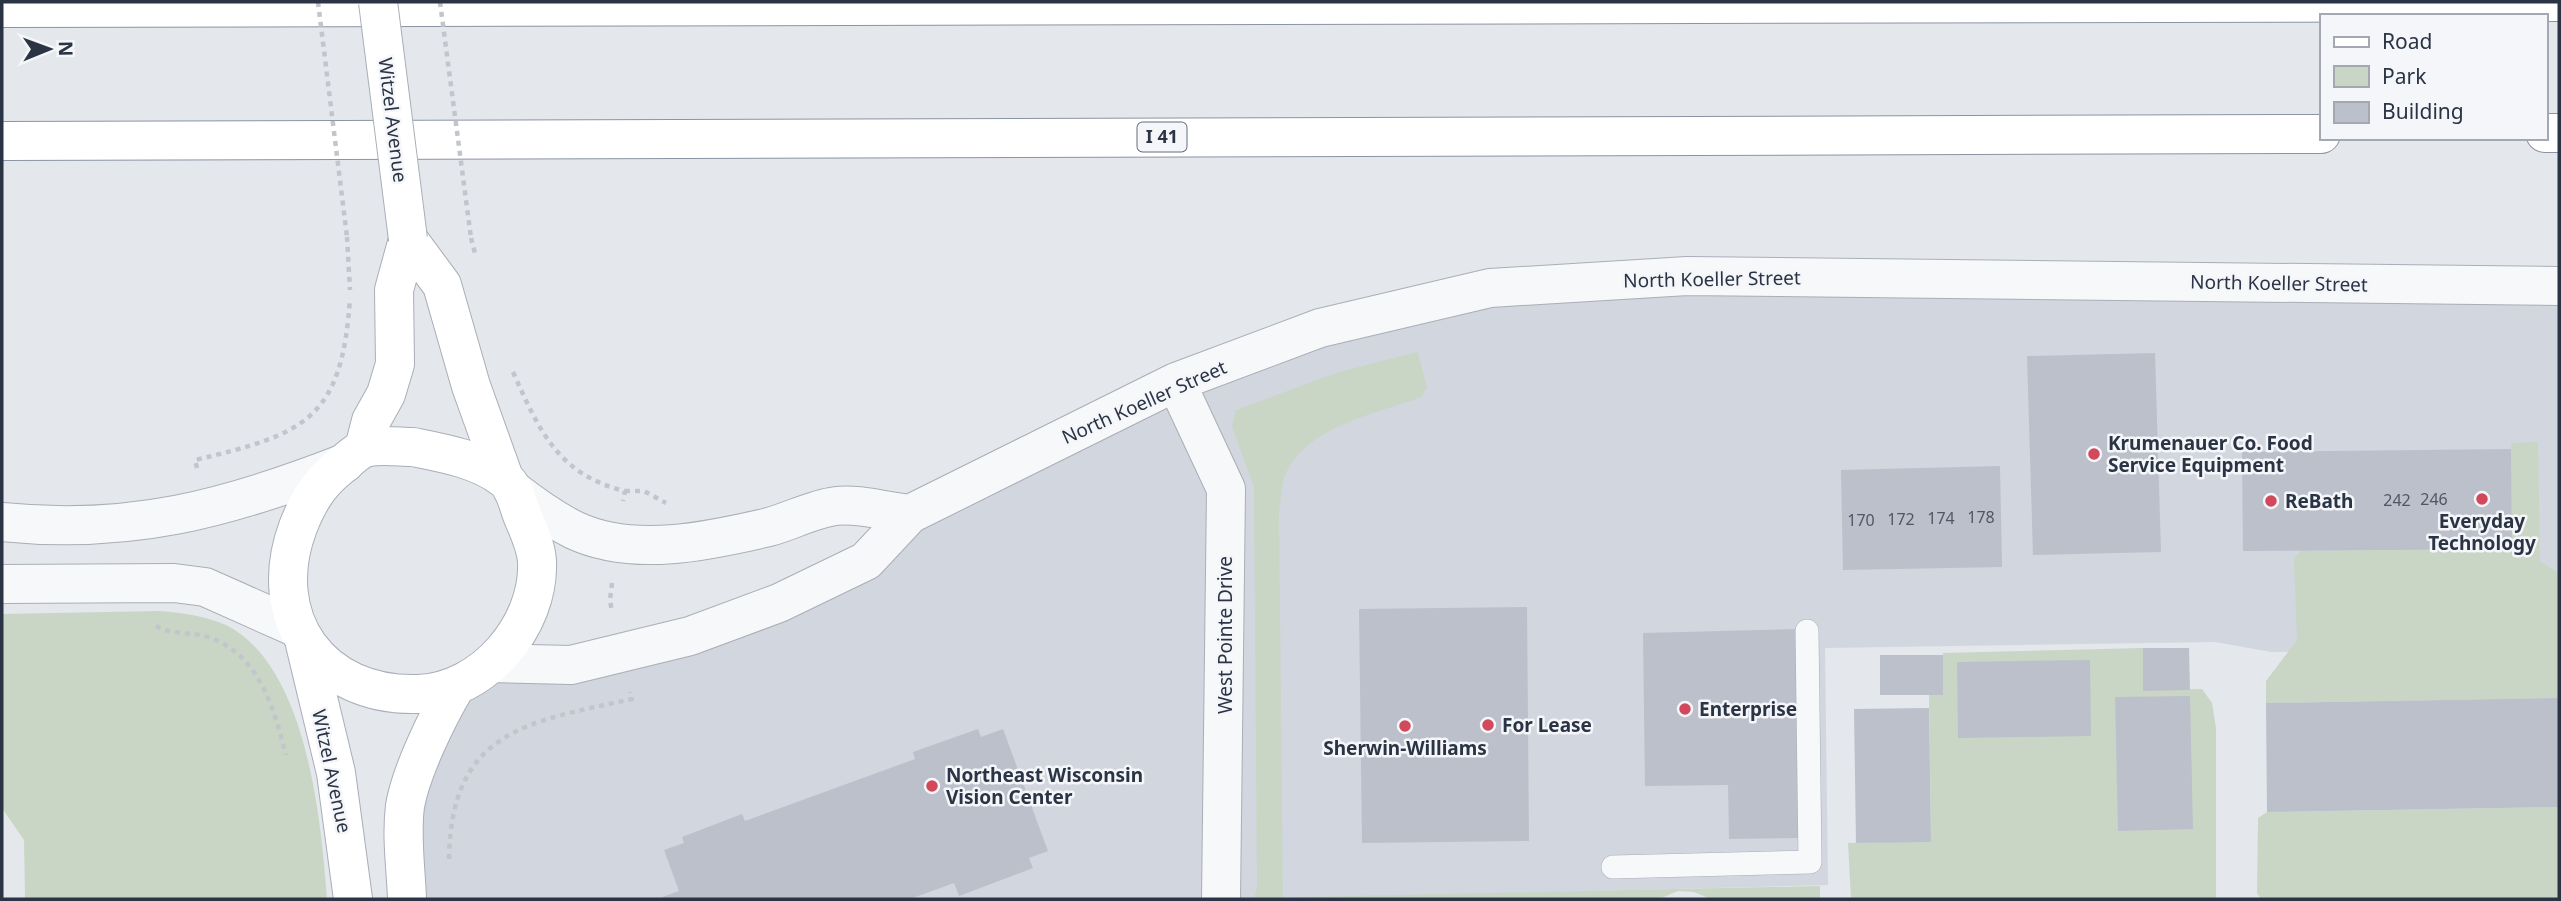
<svg xmlns="http://www.w3.org/2000/svg" width="2561" height="901" viewBox="0 0 2561 901" font-family="'Noto Sans',sans-serif">
<rect width="100%" height="100%" fill="#e4e7ec"/>
<!-- built -->
<path fill="#d2d6de" d="M 2559,286 L 2559,649 L 2271,652 L 2215,642 L 1825,648 L 1828,885 L 1283,899 L 407,899 L 406,867 L 456,686 L 690,636 L 1105,418 L 1490,288 Z"/>
<!-- green -->
<path fill="#c9d6c5" d="M 1418,352 L 1427,388 L 1421,397 C 1376,414 1311,425 1287,471 C 1281,482 1281,501 1279,514 L 1283,899 L 1254,899 L 1257,887 L 1254,487 L 1232,427 L 1236,410 L 1339,372 Z
M 2538,442 L 2540,561 L 2559,574 L 2559,698 L 2266,703 L 2266,681 L 2297,640 L 2294,558 L 2301,551 L 2512,548 L 2511,443 Z
M 160,611 C 183,613 207,616 228,626 C 307,668 321,819 327,899 L 25,899 L 24,840 L 2,808 L 2,614 Z
M 2143,648 L 2143,690 L 2202,689 L 2212,703 L 2216,728 L 2216,899 L 1851,899 L 1848,843 L 1931,841 L 1929,695 L 1943,695 L 1943,653 Z
M 2559,807 L 2559,899 L 2261,899 L 2257,893 L 2258,818 L 2267,812 Z
M 1820,886 L 1820,899 L 1711,899 L 1694,892 L 1678,891 L 1659,899 L 1300,899 L 1300,897 Z"/>
<!-- building -->
<path fill="#bbc0ca" d="M 2155,353 L 2161,552 L 2033,555 L 2027,356 Z
M 2511,449 L 2512,549 L 2243,551 L 2242,452 Z
M 2000,466 L 2002,567 L 1843,570 L 1841,470 Z
M 1527,607 L 1529,841 L 1362,843 L 1359,609 Z
M 1798,629 L 1801,838 L 1729,839 L 1728,785 L 1645,786 L 1643,633 Z
M 2143,648 L 2189,648 L 2190,690 L 2143,691 Z
M 1880,655 L 1943,655 L 1943,695 L 1880,695 Z
M 2090,660 L 2091,736 L 1958,738 L 1957,662 Z
M 2190,696 L 2193,829 L 2118,831 L 2115,697 Z
M 2559,698 L 2559,807 L 2267,812 L 2266,703 Z
M 1929,708 L 1931,842 L 1856,843 L 1854,709 Z
M 978,729 L 981,737 L 1003,729 L 1048,851 L 1029,858 L 1033,868 L 959,896 L 954,883 L 910,899 L 657,899 L 679,891 L 664,850 L 684,843 L 682,837 L 742,814 L 745,821 L 915,759 L 913,752 Z"/>
<g fill="none" stroke-linecap="round" stroke-linejoin="round">
<!-- service casing -->
<g stroke="#a9aeb7" stroke-width="24">
<path id="service" d="M 1613,867 L 1810,862 L 1807,631"/>
</g>
<!-- minor casing -->
<g stroke="#a9aeb7" stroke-width="40">
<path id="minor" d="M 1176,382 L 1226,489 L 1221,899
M 512,489 C 531,504 552,519 574,530 C 633,558 709,541 769,527 C 791,521 813,509 836,506 C 858,503 888,512 910,514
M 492,663 L 571,665 L 690,636 L 779,603 L 866,561 L 910,514 L 1176,382 L 1320,328 L 1490,288 L 1687,276 L 2559,286"/>
</g>
<!-- tertiary casing -->
<g stroke="#a9aeb7" stroke-width="40">
<path id="tertiary" d="M 2,522 C 130,535 227,509 345,463
M 2,584 L 174,583 L 205,587 L 297,628"/>
</g>
<!-- secondary casing -->
<g stroke="#a9aeb7" stroke-width="40">
<path id="secondary" d="M 408,239 L 442,285 L 471,386 L 504,478
M 413,447 C 443,453 478,459 503,478 C 514,485 518,504 522,515 C 528,529 536,546 537,561 C 540,626 483,692 418,694 C 320,697 264,618 298,527 C 307,504 317,486 336,470 C 344,464 356,451 365,448 C 379,444 399,447 413,447 Z
M 364,448 L 371,421 L 386,394 L 395,364 L 394,290 L 408,239
M 305,644 L 336,773 L 353,899
M 407,899 C 406,869 401,837 405,806 C 411,771 438,716 456,686"/>
</g>
<!-- motorway casing -->
<g stroke="#8b94a3" stroke-width="40">
<path id="motorway" d="M 2,8 L 2559,2
M 2545,133 L 2559,133
M 2,141 L 2321,134"/>
</g>
<!-- path -->
<path stroke="#c2c5cb" stroke-width="4.5" stroke-dasharray="5 5" stroke-linecap="butt" d="M 347,237 L 350,290
M 471,238 L 476,257
M 513,372 C 539,430 558,475 625,491 L 623,501
M 197,468 L 195,460 C 305,434 342,420 350,298
M 625,491 L 644,491 L 666,503
M 612,583 L 610,600 L 612,612
M 156,626 C 174,636 194,631 214,639 C 261,659 274,710 286,755
M 449,859 C 451,731 526,722 632,699 L 630,692"/>
<!-- service -->
<use href="#service" stroke="#f7f8fa" stroke-width="23"/>
<!-- minor -->
<use href="#minor" stroke="#f7f8fa" stroke-width="38"/>
<!-- tertiary -->
<use href="#tertiary" stroke="#f7f8fa" stroke-width="38"/>
<!-- secondary -->
<use href="#secondary" stroke="#fff" stroke-width="38"/>
<!-- motorway -->
<use href="#motorway" stroke="#fff" stroke-width="38"/>
<!-- secondary-bridge casing -->
<g stroke="#a9aeb7" stroke-width="40" stroke-linecap="butt">
<path id="secondary-bridge" d="M 378,2 L 408,239"/>
</g>
<!-- path-bridge -->
<path stroke="#c2c5cb" stroke-width="4.5" stroke-dasharray="5 5" stroke-linecap="butt" d="M 318,2 L 347,237
M 440,2 L 471,238"/>
<!-- secondary-bridge -->
<use href="#secondary-bridge" stroke="#fff" stroke-width="38"/>
</g>
<!-- markers -->
<g fill="#d1495b" stroke="#f4f6f9" stroke-width="2.5">
<circle cx="2094" cy="454" r="7"/>
<circle cx="2482" cy="499" r="7"/>
<circle cx="2271" cy="501" r="7"/>
<circle cx="1685" cy="709" r="7"/>
<circle cx="1488" cy="725" r="7"/>
<circle cx="1405" cy="726" r="7"/>
<circle cx="932" cy="786" r="7"/>
</g>
<g text-anchor="middle" stroke-width="5" stroke-linejoin="round" paint-order="stroke">
<!-- number labels -->
<g font-size="16" fill="#4f5766">
<text x="2434" y="505">246</text>
<text x="2397" y="506">242</text>
<text x="1981" y="523">178</text>
<text x="1941" y="524">174</text>
<text x="1901" y="525">172</text>
<text x="1861" y="526">170</text>
</g>
<!-- shield labels -->
<rect fill="#f4f6f9" stroke="#676e7b" stroke-width="2" x="1137.5" y="122.5" width="49" height="29" rx="5"/>
<g font-size="18" font-weight="bold" fill="#2b3445">
<text x="1162" y="143">I 41</text>
</g>
<!-- street labels -->
<g font-size="19" fill="#2b3445" stroke="#f4f6f9">
<text transform="translate(393 120) rotate(83)" y="7">Witzel Avenue</text>
<text transform="translate(1712 279) rotate(-1)" y="7">North Koeller Street</text>
<text transform="translate(2279 283) rotate(1)" y="7">North Koeller Street</text>
<text transform="translate(1144 402) rotate(-24)" y="7">North Koeller Street</text>
<text transform="translate(1225 635) rotate(-90)" y="7">West Pointe Drive</text>
<text transform="translate(332 771) rotate(78)" y="7">Witzel Avenue</text>
</g>
<!-- poi labels -->
<g font-size="19" font-weight="bold" fill="#2b3445" stroke="#f4f6f9" text-anchor="start">
<text x="2108" y="450">Krumenauer Co. Food<tspan x="2108" dy="22">Service Equipment</tspan></text>
<text x="2285" y="508">ReBath</text>
<text x="2482" y="528" text-anchor="middle">Everyday<tspan x="2482" dy="22">Technology</tspan></text>
<text x="1699" y="716">Enterprise</text>
<text x="1502" y="732">For Lease</text>
<text x="1405" y="755" text-anchor="middle">Sherwin-Williams</text>
<text x="946" y="782">Northeast Wisconsin<tspan x="946" dy="22">Vision Center</tspan></text>
</g>
</g>
<!-- border -->
<rect width="2561" height="901" fill="none" stroke="#2b3445" stroke-width="7"/>
<!-- legend -->
<rect x="2320" y="14" width="228" height="126" fill="#f4f6f9" stroke="#a4a8b1" stroke-width="2"/>
<rect x="2334" y="37" width="35" height="10" fill="#ffffff" stroke="#a4a8b1" stroke-width="2"/>
<text x="2382" y="49" font-size="21" fill="#2b3445">Road</text>
<rect x="2334" y="66" width="35" height="21" fill="#c9d6c5" stroke="#a4a8b1" stroke-width="2"/>
<text x="2382" y="84" font-size="21" fill="#2b3445">Park</text>
<rect x="2334" y="102" width="35" height="21" fill="#bbc0ca" stroke="#a4a8b1" stroke-width="2"/>
<text x="2382" y="119" font-size="21" fill="#2b3445">Building</text>
<!-- north arrow -->
<g transform="translate(49 49) rotate(89)" stroke="#f4f6f9" stroke-width="5" paint-order="stroke">
<path d="M0-5L12 26L0 18L-12 26Z" fill="#2b3445"/>
<text y="-10" font-size="19" font-weight="bold" text-anchor="middle" fill="#2b3445">N</text>
</g>
</svg>
